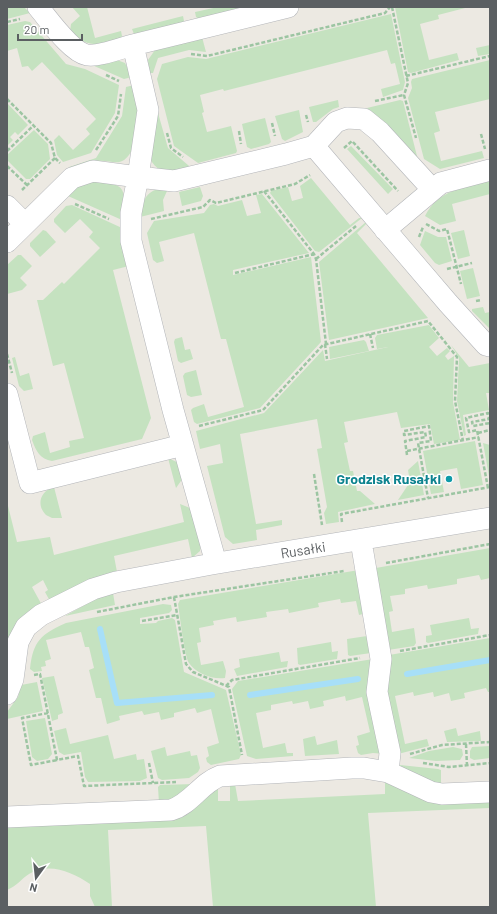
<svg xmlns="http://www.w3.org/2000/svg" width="497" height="914" viewBox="0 0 497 914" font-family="Barlow,sans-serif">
<rect width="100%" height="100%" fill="#ece9e2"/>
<!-- green -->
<path fill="#c5e2c0" d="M 7,7 L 24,7 L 30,13 L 7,19 Z
M 72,7 L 87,7 L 95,38 L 121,31 L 122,36 L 119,41 C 97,45 88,48 70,32 L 71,24 L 80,16 Z
M 218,7 L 245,7 L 202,21 L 196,17 L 195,12 Z
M 395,7 L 469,7 L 438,15 L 439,19 L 420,24 L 429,60 L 457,53 L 459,60 L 411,73 L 408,72 Z
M 391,14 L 405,82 L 403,90 L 383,97 L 381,89 L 400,84 L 395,63 L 391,64 L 387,50 L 224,91 L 223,89 L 200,95 L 204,112 L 202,113 L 207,132 L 231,126 L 237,151 L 236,153 L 198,163 L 174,146 L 157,79 L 162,64 L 188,57 L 206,59 Z
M 183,16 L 184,21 L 180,26 L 140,36 L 134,34 L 132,29 Z
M 25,21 L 30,22 L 66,64 L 85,69 L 119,85 L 115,113 L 91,153 L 63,162 L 57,155 L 54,140 L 59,135 L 73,150 L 90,134 L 86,129 L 96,119 L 42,62 L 32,71 L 28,66 L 22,67 L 17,48 L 7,51 L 7,25 Z
M 202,37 L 206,52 L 189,50 L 158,58 L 153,73 L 149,73 L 148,60 L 155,50 Z
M 490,45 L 490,54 L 478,56 L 476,48 Z
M 117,60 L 125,63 L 132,77 L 124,79 L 92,65 Z
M 490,60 L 490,99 L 435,112 L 440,131 L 434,133 L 441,161 L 482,151 L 484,158 L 440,169 L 424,159 L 408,98 L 412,88 L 411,82 L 412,79 Z
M 134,85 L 138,105 L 132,150 C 121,170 113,159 96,161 C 88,162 79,167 72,170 L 69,167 L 96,158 L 122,116 L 126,87 Z
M 338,100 L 339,107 L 333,109 L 316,122 L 313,122 L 309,107 Z
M 400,100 L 403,101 L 419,164 L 367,108 Z
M 7,103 L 28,125 L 18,135 L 15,132 L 10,137 L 13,140 L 7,146 Z
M 156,106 L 168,148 L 195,171 C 179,175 158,177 150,158 Z
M 299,110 L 303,132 L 285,141 L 282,139 L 275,116 Z
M 265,118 L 271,142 L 269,144 L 251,149 L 247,147 L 242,124 Z
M 34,130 L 48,144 L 50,159 L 30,179 L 26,179 L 7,160 L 7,155 Z
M 351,146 L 393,189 L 388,194 L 347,149 Z
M 311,178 L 350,225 L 359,218 L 362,218 L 319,252 L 315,251 L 270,193 L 271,191 L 288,187 L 292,201 L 303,198 L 300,186 Z
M 90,180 C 125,186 127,183 122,220 L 68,196 L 75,188 Z
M 490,180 L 490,194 L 452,204 L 456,221 L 440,225 L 425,216 C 438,190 465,187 490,180 Z
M 200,187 L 203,196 L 201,201 L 182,206 L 179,192 Z
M 158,189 L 167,191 L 163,200 L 164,211 L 140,217 C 142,204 144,193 158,189 Z
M 262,194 L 309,253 L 233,270 L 233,275 L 311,257 L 321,342 L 260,408 L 197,424 L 194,422 L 191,410 L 193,408 L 204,404 L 208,417 L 244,407 L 226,339 L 221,339 L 194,233 L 159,242 L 164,261 L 157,263 L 153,260 L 147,233 L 154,221 L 204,213 L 210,205 L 214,204 L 218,206 L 242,200 L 247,216 L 261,213 L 256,195 Z
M 72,205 L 122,228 L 129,266 L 113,270 L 151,418 L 142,439 L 52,461 C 40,459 36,451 32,440 L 33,436 L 45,432 L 50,453 L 70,447 L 69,441 L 84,438 L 64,363 L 53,366 L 37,300 L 43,300 L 62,282 L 64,284 L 100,248 L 89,237 L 93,232 L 80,219 L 65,233 L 54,222 L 54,219 L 66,206 Z
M 366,222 L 366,224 L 357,233 L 428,318 L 329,340 L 319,262 Z
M 43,230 L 46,231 L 56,242 L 40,257 L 30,246 L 30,243 Z
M 464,230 L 470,256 L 458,259 L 451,233 Z
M 425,231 L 438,237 L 446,237 L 452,261 L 439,265 L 435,263 L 420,245 Z
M 18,255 L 21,255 L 32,266 L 20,278 L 27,285 L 22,290 L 7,294 L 7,265 Z
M 473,268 L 480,296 L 467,299 L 460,271 Z
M 483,307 L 485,313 L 490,312 L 490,329 L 472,311 L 472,309 Z
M 429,325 L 439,338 L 429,347 L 437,356 L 447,348 L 450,351 L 445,356 L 448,360 L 454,356 L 453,402 L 460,440 L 434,444 L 430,424 L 401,428 L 397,412 L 344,422 L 348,442 L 344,443 L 350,471 L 353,471 L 357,491 L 360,491 L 375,504 L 338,512 L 339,522 L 326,524 L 324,513 L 327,507 L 317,449 L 322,448 L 317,419 L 240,434 L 256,524 L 282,520 L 282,525 L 256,530 L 257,540 L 233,544 L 225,537 L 207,466 L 223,463 L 220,444 L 200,449 L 196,431 L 264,413 L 323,350 L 325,361 L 388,347 L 377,349 L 375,338 L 377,335 Z
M 182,337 L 185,350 L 190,349 L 193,359 L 181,363 L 178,361 L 174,342 L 175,339 Z
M 364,340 L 366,342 L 369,351 L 330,359 L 329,347 Z
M 451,345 L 469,367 L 490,363 L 490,393 L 486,393 L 489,410 L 463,415 L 466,435 L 464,436 L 457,401 L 459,358 Z
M 15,357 L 20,376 L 29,373 L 33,389 L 24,391 L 19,386 L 12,358 Z
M 196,370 L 202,395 L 191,397 L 187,395 L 183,376 L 185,373 Z
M 475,441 L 483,485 L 461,489 L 457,468 L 440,471 L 444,492 L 431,494 L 423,451 Z
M 483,443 L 490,445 L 490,482 Z
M 168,458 L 179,463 L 183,478 L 176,488 Z
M 418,461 L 424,495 L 398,500 L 410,482 L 408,470 Z
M 54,487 L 62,518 L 52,518 L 46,515 C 36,505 40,491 54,487 Z
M 7,502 L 17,542 L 50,537 L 54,555 L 184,522 L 180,504 L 190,508 L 201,542 L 200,551 L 192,558 L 188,539 L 114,556 L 117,572 L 51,603 L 45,592 L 48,590 L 43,580 L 32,587 L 43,607 L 7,668 Z
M 490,548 L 490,578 L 481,580 L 479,575 L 457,579 L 457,584 L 428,589 L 427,585 L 405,589 L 405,594 L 390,596 L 393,611 L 389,612 L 392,632 L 414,628 L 416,643 L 414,646 L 388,650 L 370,569 Z
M 359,570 L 371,653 L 350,656 L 348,655 L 347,639 L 367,636 L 363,614 L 359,615 L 356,601 L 341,603 L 340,599 L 318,603 L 319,607 L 289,613 L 288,609 L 266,612 L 267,617 L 237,622 L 236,617 L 213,621 L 214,625 L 199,628 L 201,642 L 197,643 L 201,665 L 223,661 L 226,671 L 225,678 C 212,680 196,673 189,663 C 184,655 180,616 178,604 L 180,600 Z
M 108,592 L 113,593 L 115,605 L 65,616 Z
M 163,604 L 171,605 L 172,610 L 169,613 L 140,618 L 140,624 L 156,623 L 158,621 L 172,618 L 175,620 L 184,672 L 226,690 L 241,755 L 239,759 L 211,765 L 207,762 L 206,758 L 209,756 L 207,747 L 219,743 L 211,709 L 197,713 L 195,708 L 174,713 L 174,717 L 161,720 L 159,712 L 144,715 L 142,711 L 119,716 L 120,720 L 107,724 L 101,698 L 96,698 L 89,670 L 94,668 L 89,647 L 85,647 L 81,632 L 46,640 L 51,659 L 45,661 L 46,666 L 41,667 L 42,671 L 34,672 L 30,669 C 33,641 41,634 66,623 Z
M 469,618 L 471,629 L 479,628 L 478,634 L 428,643 L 426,642 L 426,636 L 432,635 L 430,625 Z
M 490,638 L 490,692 L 488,692 L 486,688 L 464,693 L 465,698 L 451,701 L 449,693 L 434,697 L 433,692 L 414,696 L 413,692 L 395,696 L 405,744 L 427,739 L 429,746 L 398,754 L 385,704 L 389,655 Z
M 331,642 L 332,652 L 338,651 L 337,659 L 300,665 L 298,664 L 297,648 Z
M 279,652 L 281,662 L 288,661 L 287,667 L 237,676 L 234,669 L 240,667 L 239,659 Z
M 373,659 L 385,754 L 373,753 L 361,755 L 358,753 L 356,746 L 359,745 L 357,736 L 370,732 L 362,697 L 346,701 L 345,696 L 323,701 L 324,706 L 310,709 L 308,701 L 293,704 L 292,701 L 271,705 L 271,710 L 256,713 L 263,748 L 285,743 L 287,753 L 293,753 L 293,756 L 256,759 L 247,756 L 232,689 L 238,681 Z
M 54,676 L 63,713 L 58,715 L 58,719 L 52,721 L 42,678 Z
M 37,682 L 43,711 L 7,719 L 7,712 L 18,697 L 21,685 Z
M 45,718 L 52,754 L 48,759 L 37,761 L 32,757 L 26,721 Z
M 66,728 L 70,744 L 108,735 L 114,759 L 136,754 L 137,760 L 144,759 L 147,778 L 140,781 L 88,782 L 85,777 L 81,752 L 64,755 L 59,752 L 54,731 Z
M 456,728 L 458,736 L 480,731 L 481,741 L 447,742 L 444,731 Z
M 315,736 L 317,745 L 337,740 L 339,754 L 305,756 L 303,739 Z
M 490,746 L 490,758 L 474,760 L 470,758 L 470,751 L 472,747 Z
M 165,747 L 167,756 L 190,751 L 191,756 L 197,755 L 200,768 L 198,772 L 189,778 L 162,780 L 158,778 L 151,751 Z
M 453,747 L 462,749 L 463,755 L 460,760 L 436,761 L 409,758 L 429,751 Z
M 400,765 L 438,769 L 441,770 L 441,786 L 397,767 Z
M 385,781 L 490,800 L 490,808 L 368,813 L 376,907 L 213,907 L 206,826 L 108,830 L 112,907 L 95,907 L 90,896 L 90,884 C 72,872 49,862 29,874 C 21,879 17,886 7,890 L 7,824 L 180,818 L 188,814 L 218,788 L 218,801 L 230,801 L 230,783 L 235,784 L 238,801 L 385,794 Z
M 195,784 L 179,797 L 159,803 L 158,787 L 160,785 Z"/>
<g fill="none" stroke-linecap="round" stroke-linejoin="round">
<!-- stream -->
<path stroke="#a7dff8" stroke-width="6" d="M 100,629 L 117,703 L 212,695
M 407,674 L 490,660
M 250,695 L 358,679"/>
<!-- minor casing -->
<g stroke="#b3b5b9" stroke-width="22">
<path id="minor" d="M 38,7 C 49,20 71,52 87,55 C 99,57 121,48 133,45
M 314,146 L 336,122 L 347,118 L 364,119 L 380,132 L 432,189
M 7,206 L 25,224
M 385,230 L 441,183 L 490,170
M 7,242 L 72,178 L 93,171 L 138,177 L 148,110 L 133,45 L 288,7
M 7,394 L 30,483 L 183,445
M 361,541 L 381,659 L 377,692 L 390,753 L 388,772
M 216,563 L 173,410 L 131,241 L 131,213 L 138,177 L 174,181 L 286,154 L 314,146 L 448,303 L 486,345 L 490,346
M 7,694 L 13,679 L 18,642 L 26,627 L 41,615 L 93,589 L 116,582 L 212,564 L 490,518
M 7,817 L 171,810 C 191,804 201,783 220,776 L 352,768 L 364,768 L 388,772 L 431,792 L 442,794 L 490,792"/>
</g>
<!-- path -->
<path stroke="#9cc5a2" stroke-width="2.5" stroke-dasharray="4 2" stroke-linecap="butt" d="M 392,7 L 408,83 L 404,95 L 416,138
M 7,22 L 20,19
M 191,54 L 207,56 L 385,13 L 390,7
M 106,75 L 119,81
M 406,76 L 490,56
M 7,99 L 51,143 L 55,158 L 60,163
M 375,101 L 404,95
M 306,115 L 308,122
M 272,123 L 275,136
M 239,131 L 241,144
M 167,133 L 171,148 L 183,157
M 481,134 L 485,149
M 344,148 L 352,141 L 398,191
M 96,150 L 118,116 L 121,94
M 7,151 L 34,125
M 7,166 L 27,185
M 22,190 L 55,158
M 264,191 L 314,254 L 316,259 L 326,344
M 75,204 L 109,219
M 151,219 L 203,207 L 210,200 L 216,203 L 295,184 L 310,175
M 426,224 L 439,231 L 447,229 L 461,284
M 419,237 L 423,227
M 316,259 L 356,226
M 447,269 L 472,263
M 235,273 L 314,254
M 476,301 L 481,300
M 370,334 L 373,348
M 325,344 L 327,359
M 7,354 L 12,373
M 199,426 L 263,410 L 323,345 L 428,321 L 457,357 L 455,401 L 463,441
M 478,433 L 490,430
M 407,451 L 479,437
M 407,455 L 405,441 L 426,437 L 425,432 L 404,435 L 404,431 L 429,426 L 431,441 L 418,443 L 428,498
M 314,474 L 322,525
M 488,488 L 477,430 L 469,432 L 466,418 L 488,413 L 489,419 L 472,422 L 473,426 L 490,423
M 342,522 L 341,514 L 490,487
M 386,563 L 490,544
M 174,597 L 186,664 L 193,672 L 229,687 L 242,755
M 97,612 L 174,597 L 344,571
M 142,621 L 177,615
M 400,651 L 490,635
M 34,675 L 40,674 L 57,760 L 78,756 L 84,786 L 176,782
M 226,686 L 232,680 L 360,658
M 48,713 L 22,718 L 31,765 L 57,760
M 466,744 L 467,766
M 410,754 L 442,745 L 490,742
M 149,763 L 153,783
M 423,763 L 449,767 L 490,763"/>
<!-- minor -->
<use href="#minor" stroke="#fff" stroke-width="21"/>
</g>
<!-- markers -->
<circle fill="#0f9aa8" stroke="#fff" stroke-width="1.5" cx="449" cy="479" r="4"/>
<g text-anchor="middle" stroke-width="3" stroke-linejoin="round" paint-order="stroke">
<!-- culture labels -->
<g font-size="14" font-weight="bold" fill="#0d838f" stroke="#fff" text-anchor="end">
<text x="441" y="484">Grodzisk Rusałki</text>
</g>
<!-- street labels -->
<g font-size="14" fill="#5b5f62" stroke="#fff">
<text transform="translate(303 550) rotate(-9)" y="5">Rusałki</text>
</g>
</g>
<!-- border -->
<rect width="497" height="914" fill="none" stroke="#5b5f62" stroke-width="16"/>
<!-- north arrow -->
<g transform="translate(36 878) rotate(195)" stroke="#ffffff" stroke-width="3" paint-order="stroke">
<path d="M0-3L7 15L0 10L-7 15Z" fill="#5b5f62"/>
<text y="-6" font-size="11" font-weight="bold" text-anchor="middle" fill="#5b5f62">N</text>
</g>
<!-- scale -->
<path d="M18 34v6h64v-6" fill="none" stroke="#5b5f62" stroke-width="2"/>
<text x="24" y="34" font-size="12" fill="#5b5f62" stroke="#ffffff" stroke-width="3" paint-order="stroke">20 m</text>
</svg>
